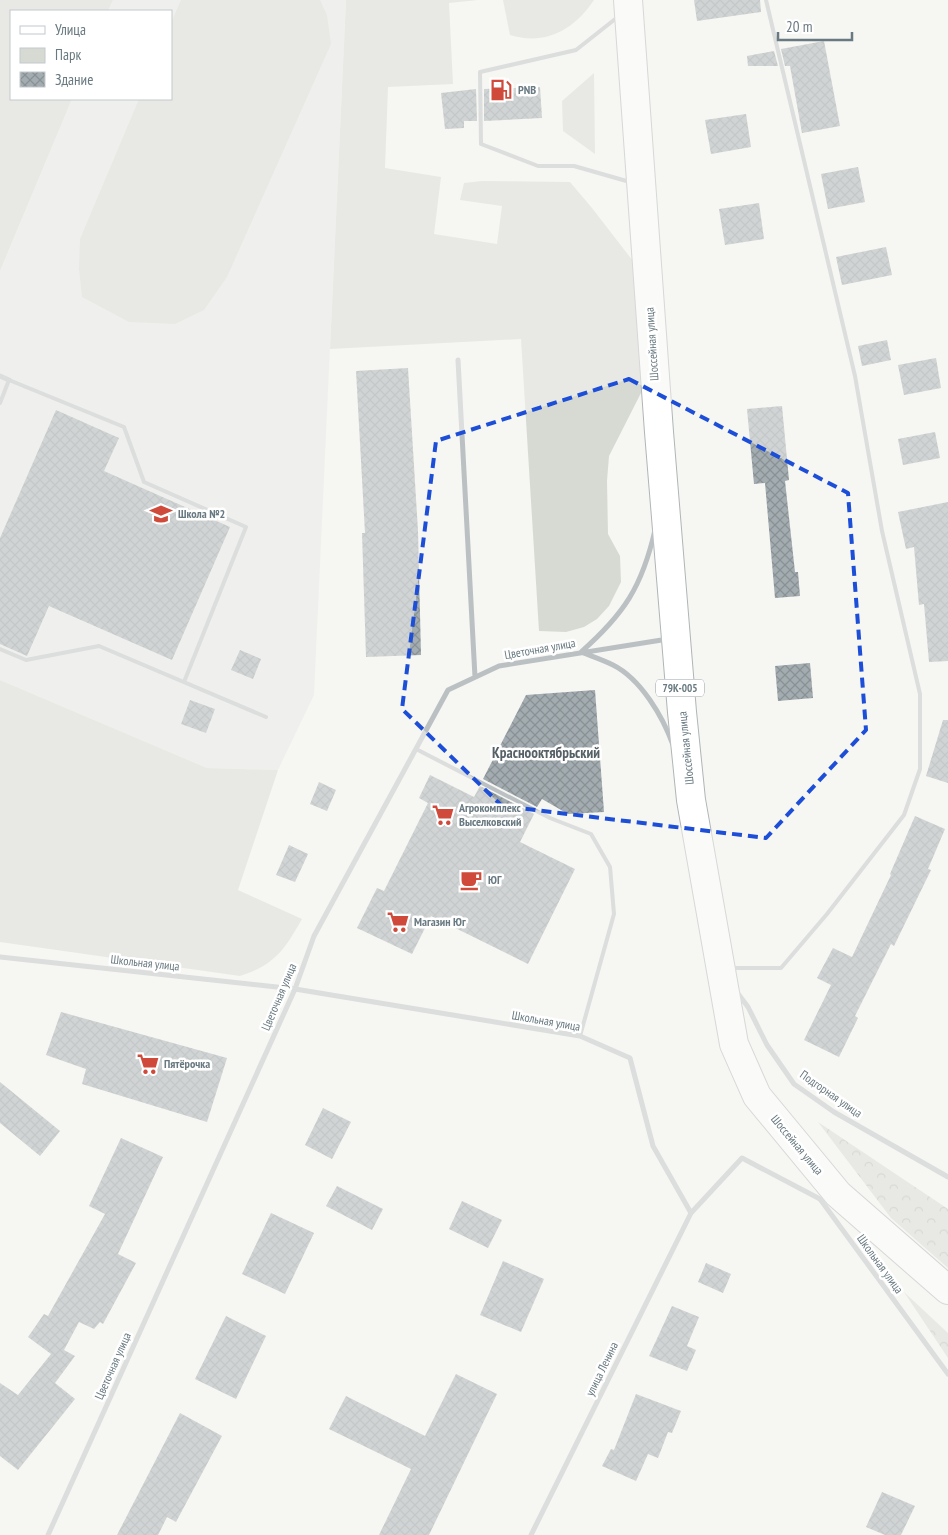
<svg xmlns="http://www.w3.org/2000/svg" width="948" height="1535" viewBox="0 0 948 1535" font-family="'PT Sans Narrow',sans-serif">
<defs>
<pattern id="forest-crowns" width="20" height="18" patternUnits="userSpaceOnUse" patternTransform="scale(1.25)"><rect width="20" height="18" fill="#d7dad3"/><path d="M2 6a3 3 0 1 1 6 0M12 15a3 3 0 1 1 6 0" fill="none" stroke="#b2b6b1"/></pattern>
<pattern id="building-cross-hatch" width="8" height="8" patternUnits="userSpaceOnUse" patternTransform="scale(1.25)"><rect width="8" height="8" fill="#a3acb0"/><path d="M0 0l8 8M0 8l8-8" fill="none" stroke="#899195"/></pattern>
</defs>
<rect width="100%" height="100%" fill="#f6f6f3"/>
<!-- built -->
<path fill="#e7e8e7" d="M 113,0 L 346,0 L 314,695 L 278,770 L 207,768 L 0,680 L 0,271 L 72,99 L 171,99 L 171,11 L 108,11 Z"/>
<!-- green -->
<path fill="#d7dad3" d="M 0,0 L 113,0 L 108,11 L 11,11 L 11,99 L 72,99 L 0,271 Z
M 181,0 L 320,0 L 327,15 L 331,44 L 227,277 L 204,310 L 175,324 L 129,322 L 82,297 L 79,269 L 80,239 L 139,99 L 171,99 L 171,23 Z
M 346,0 L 478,0 L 449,3 L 453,84 L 388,87 L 385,168 L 441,177 L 434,234 L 497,244 L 502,206 L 460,200 L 464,183 L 482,181 L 570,182 L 592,208 L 633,261 L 642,391 L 609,456 L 607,481 L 608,534 L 620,556 L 621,582 L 609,606 L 597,619 L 584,627 L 566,632 L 539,631 L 521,339 L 330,349 Z
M 503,0 L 594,0 C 574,30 545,46 510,35 Z
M 594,73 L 595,154 L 563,131 L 562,101 Z
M 0,680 L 207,768 L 278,770 L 238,890 L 302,919 C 285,949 275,965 240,976 L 0,942 Z"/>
<!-- forest -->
<path fill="url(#forest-crowns)" d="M 818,1122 L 948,1209 L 948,1268 L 891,1218 Z
M 904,1292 L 948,1333 L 948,1358 Z"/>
<!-- building -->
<path fill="url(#building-cross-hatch)" d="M 694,0 L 760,0 L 761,12 L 697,21 Z
M 824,41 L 840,126 L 802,133 L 790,66 L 785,66 L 781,49 Z
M 774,51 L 778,66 L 748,66 L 747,56 Z
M 540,87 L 542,118 L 484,121 L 484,89 Z
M 476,89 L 477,121 L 464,121 L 464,128 L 445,129 L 441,93 Z
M 746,114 L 751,147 L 711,154 L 705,120 Z
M 858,167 L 865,202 L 828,209 L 821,174 Z
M 759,203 L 764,239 L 725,245 L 719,209 Z
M 886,247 L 892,275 L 842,285 L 836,257 Z
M 887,340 L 891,360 L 862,366 L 858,346 Z
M 936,358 L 941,388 L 904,395 L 898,365 Z
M 408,368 L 418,531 L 421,655 L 366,657 L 362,533 L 365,533 L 356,371 Z
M 782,406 L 789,480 L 785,481 L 795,572 L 798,572 L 800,596 L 775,598 L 765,483 L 754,484 L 747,409 Z
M 56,410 L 119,438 L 104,471 L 230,527 L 172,660 L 49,606 L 27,656 L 0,644 L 0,538 Z
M 935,432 L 940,458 L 903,465 L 898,439 Z
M 948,502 L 948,661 L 929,662 L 924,604 L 919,605 L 914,547 L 906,549 L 898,512 Z
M 240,650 L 261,659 L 253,679 L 231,670 Z
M 810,663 L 813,698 L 778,701 L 775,666 Z
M 595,690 L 604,812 L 568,814 L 542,799 L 537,807 L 483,779 L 526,695 Z
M 190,700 L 215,709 L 206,733 L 181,724 Z
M 943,720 L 948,720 L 948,783 L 926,776 Z
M 430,775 L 474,797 L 480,786 L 534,814 L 520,842 L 575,869 L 528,964 L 431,916 L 412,954 L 357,928 L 377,888 L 384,891 L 428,803 L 419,798 Z
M 319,782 L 336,790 L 327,811 L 310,804 Z
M 915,816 L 945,829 L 928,869 L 931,870 L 894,946 L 891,944 L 855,1016 L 858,1018 L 839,1057 L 804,1040 L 831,985 L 817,978 L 833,948 L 852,957 L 891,875 L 890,874 Z
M 289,845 L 308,854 L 295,882 L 276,875 Z
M 61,1012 L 227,1058 L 207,1122 L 82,1084 L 86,1069 L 46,1055 Z
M 0,1082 L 60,1131 L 40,1156 L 0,1123 Z
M 323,1108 L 351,1122 L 332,1159 L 305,1145 Z
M 121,1138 L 163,1157 L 118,1254 L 136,1263 L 103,1324 L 100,1322 L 94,1329 L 79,1322 L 64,1350 L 75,1356 L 55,1383 L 75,1399 L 18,1470 L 0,1456 L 0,1383 L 18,1395 L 51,1354 L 28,1337 L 44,1314 L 48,1316 L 105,1214 L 89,1206 Z
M 337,1186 L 383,1209 L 372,1230 L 326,1206 Z
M 462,1201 L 502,1220 L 488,1248 L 449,1229 Z
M 271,1213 L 314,1233 L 285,1294 L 242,1274 Z
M 503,1261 L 544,1279 L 521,1332 L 480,1315 Z
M 706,1263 L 731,1274 L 723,1293 L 698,1282 Z
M 672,1306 L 699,1317 L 687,1346 L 696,1350 L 687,1371 L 649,1356 Z
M 226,1316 L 266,1336 L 236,1399 L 195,1379 Z
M 456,1374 L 497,1394 L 429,1535 L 379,1535 L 411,1469 L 329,1429 L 346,1396 L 425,1436 Z
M 636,1394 L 681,1411 L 672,1433 L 668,1432 L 658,1458 L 648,1454 L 636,1481 L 602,1466 L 611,1449 L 614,1450 Z
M 180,1413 L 222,1436 L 176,1522 L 167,1517 L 158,1535 L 117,1535 Z
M 882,1492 L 915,1506 L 901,1535 L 885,1535 L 866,1527 Z"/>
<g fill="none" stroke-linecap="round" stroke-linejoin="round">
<!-- primary casing -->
<g stroke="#afb5b7" stroke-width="30">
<path id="primary" d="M 628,0 L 659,432 L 682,712 L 691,800 L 734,1044 L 757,1096 L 838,1194 L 948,1290"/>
</g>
<!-- service -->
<path stroke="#bbc0c3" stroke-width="4" d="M 619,16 L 576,50 L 480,72 L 481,144 L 538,166 L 574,166 L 630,182
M 0,403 L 9,380 L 124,427 L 144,482 L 246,527 L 184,682
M 0,649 L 26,660 L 99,646 L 266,717
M 416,749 L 550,818 L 591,834 L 610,867 L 614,914 L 580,1036
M 730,968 L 781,968 L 827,914 L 904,815 L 920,769 L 920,694 L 882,531 L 855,376 L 766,0"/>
<!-- minor -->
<path stroke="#bbc0c3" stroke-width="5" d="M 458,360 L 475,677
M 0,376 L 9,380
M 655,530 C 642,587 624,614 581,652 C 591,656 603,660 613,665 C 641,679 663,717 673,745
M 0,957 L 295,989 L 580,1036 L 630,1058 L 653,1146 L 691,1213 L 742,1158 L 820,1199 L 948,1374
M 736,991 L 748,1007 L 767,1045 L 794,1084 L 834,1112 L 948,1177
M 48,1535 L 295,989 L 314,936 L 448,690 L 499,666 L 668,639
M 531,1535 L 691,1213"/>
<!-- primary -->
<use href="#primary" stroke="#fff" stroke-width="28"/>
</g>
<!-- marked area -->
<path d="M0 0H948V1535H0ZM 629,379 L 848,493 L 866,730 L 766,838 L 502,806 L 402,709 L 436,441 Z" fill="#f6f6f3" fill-opacity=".55" fill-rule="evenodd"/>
<path fill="none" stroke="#1d4ed8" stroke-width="4" stroke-dasharray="10 6" stroke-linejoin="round" d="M 629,379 L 848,493 L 866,730 L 766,838 L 502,806 L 402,709 L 436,441 Z"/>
<!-- icons -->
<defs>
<g id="fuel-bare" transform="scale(1.725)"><path d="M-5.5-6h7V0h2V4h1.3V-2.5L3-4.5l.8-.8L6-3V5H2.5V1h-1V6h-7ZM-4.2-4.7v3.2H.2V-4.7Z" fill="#cf4a3a" stroke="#fff" stroke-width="2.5" paint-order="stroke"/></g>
<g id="school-bare" transform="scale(1.725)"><path d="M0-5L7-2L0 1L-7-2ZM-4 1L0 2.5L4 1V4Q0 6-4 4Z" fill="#cf4a3a" stroke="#fff" stroke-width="2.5" paint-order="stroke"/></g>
<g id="supermarket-bare" transform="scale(1.725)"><path d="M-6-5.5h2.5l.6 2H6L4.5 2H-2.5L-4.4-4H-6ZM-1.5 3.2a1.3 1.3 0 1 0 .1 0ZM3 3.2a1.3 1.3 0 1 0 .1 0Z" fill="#cf4a3a" stroke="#fff" stroke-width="2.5" paint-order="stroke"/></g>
<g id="cafe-bare" transform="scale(1.725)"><path d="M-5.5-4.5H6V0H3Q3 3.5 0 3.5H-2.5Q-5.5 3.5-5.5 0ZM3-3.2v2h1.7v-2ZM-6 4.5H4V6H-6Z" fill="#cf4a3a" stroke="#fff" stroke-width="2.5" paint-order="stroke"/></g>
</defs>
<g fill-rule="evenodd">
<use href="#fuel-bare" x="501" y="90"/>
<use href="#school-bare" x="161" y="514"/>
<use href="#supermarket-bare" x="443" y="815"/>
<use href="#cafe-bare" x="471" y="880"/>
<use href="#supermarket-bare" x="398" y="922"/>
<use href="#supermarket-bare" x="148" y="1064"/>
</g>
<g text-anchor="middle" stroke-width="5" stroke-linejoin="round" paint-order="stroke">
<!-- shield labels -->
<rect fill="#fff" stroke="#95a1a7" stroke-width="1" x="656" y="679.5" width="48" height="17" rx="4"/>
<g font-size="11" font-weight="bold" fill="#687981">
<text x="680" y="692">79К-005</text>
</g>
<!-- poi labels -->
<g font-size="12" font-weight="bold" fill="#687981" stroke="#fff" text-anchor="start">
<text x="518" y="94">PNB</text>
<text x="178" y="518">Школа №2</text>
<text x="459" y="812">Агрокомплекс<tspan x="459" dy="14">Выселковский</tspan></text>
<text x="488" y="884">ЮГ</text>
<text x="414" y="926">Магазин Юг</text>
<text x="164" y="1068">Пятёрочка</text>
</g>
<!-- street labels -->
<g font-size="12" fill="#687981" stroke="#fff">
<text transform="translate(652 344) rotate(-94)" y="4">Шоссейная улица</text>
<text transform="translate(540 649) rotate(-10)" y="4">Цветочная улица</text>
<text transform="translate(686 748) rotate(-96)" y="4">Шоссейная улица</text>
<text transform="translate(145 963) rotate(6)" y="4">Школьная улица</text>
<text transform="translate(279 997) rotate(-67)" y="4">Цветочная улица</text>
<text transform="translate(546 1021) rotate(10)" y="4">Школьная улица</text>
<text transform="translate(831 1094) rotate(35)" y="4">Подгорная улица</text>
<text transform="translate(797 1145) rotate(50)" y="4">Шоссейная улица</text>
<text transform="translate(880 1264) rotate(54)" y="4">Школьная улица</text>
<text transform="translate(113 1366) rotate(-66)" y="4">Цветочная улица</text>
<text transform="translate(602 1369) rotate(-64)" y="4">улица Ленина</text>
</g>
<!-- quarter labels -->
<g font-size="15" font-weight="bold" fill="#566167" stroke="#fff">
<text x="546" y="758">Краснооктябрьский</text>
</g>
</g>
<!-- legend -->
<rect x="10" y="10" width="162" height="90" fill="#ffffff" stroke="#c3c9cd"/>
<rect x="20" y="26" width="25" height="8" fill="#ffffff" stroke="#c3c9cd"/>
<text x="55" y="35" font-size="15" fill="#687981">Улица</text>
<rect x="20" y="48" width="25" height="15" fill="#d7dad3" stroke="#c3c9cd"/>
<text x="55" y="60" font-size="15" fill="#687981">Парк</text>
<rect x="20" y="72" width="25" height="15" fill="url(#building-cross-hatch)" stroke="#c3c9cd"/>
<text x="55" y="85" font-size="15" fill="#687981">Здание</text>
<!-- scale -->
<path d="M778 32v8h74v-8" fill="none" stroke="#687981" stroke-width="2.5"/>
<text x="786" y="32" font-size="15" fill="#687981" stroke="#ffffff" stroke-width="4" paint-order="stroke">20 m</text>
</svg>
